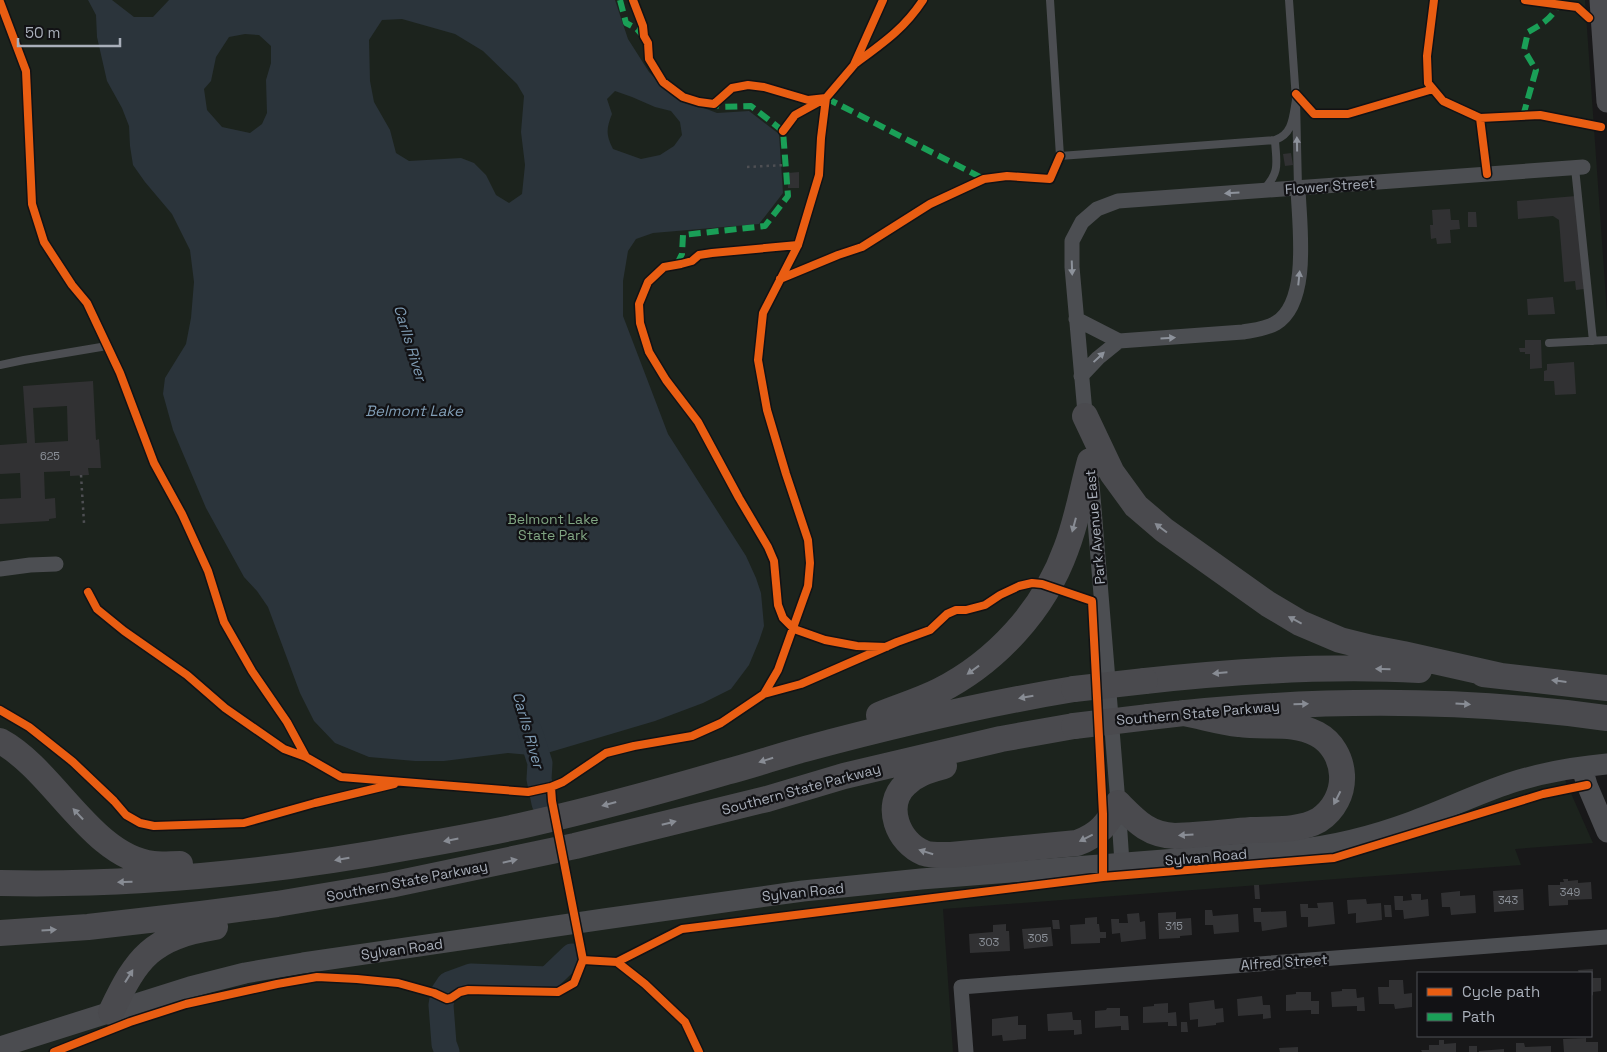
<svg xmlns="http://www.w3.org/2000/svg" width="1607" height="1052" viewBox="0 0 1607 1052" font-family="'Space Grotesk',sans-serif">
<rect width="100%" height="100%" fill="#181819"/>
<!-- green -->
<path fill="#1c231d" d="M 0,0 L 1585,0 L 1607,313 L 1607,757 L 1558,764 L 1593,843 L 1515,849 L 1521,865 L 943,909 L 953,1052 L 0,1052 Z"/>
<!-- water -->
<path fill="#2b343b" fill-rule="evenodd" d="M 88,0 L 112,0 L 134,17 L 153,17 L 169,0 L 615,0 L 628,39 L 649,72 L 669,92 L 696,105 L 717,113 L 749,111 L 779,134 L 783,193 L 759,224 L 653,233 L 636,239 L 628,251 L 623,281 L 623,316 L 668,434 L 746,556 L 756,578 L 761,593 L 764,626 L 759,641 L 749,665 L 731,689 L 703,703 L 655,721 L 547,753 L 545,763 L 535,765 L 530,755 L 508,753 L 444,761 L 415,761 L 369,757 L 335,743 L 314,721 L 300,693 L 268,607 L 257,591 L 244,577 L 206,508 L 173,430 L 163,394 L 165,378 L 186,344 L 191,318 L 194,282 L 190,250 L 172,214 L 145,182 L 133,165 L 130,146 L 129,126 L 122,108 L 107,81 L 97,37 L 96,15 ZM 402,19 L 455,34 L 483,51 L 517,84 L 524,96 L 521,132 L 525,165 L 522,194 L 509,203 L 496,195 L 486,175 L 474,163 L 461,158 L 409,161 L 396,153 L 390,130 L 374,102 L 370,81 L 369,40 L 382,20 ZM 245,34 L 259,35 L 271,46 L 271,63 L 266,80 L 267,113 L 262,124 L 250,133 L 222,127 L 207,110 L 204,89 L 211,81 L 216,57 L 229,37 ZM 615,91 L 632,97 L 655,107 L 671,111 L 680,122 L 682,135 L 674,146 L 660,155 L 641,159 L 613,149 C 606,135 606,129 612,114 L 607,99 Z"/>
<g fill="none" stroke-linecap="round" stroke-linejoin="round">
<!-- river -->
<path stroke="#2b343b" stroke-width="25" d="M 530,732 L 540,763 L 539,779 L 544,803
M 447,1052 L 444,1044 L 441,1005 L 443,993 L 449,984 L 471,976 L 548,979 L 572,956"/>
</g>
<!-- building -->
<path fill="#313133" fill-rule="evenodd" d="M 1291,153 L 1293,165 L 1285,166 L 1283,154 Z
M 799,172 L 799,188 L 788,188 L 788,173 Z
M 1576,196 L 1584,289 L 1576,290 L 1575,281 L 1564,282 L 1559,220 L 1553,216 L 1518,219 L 1517,201 Z
M 1450,209 L 1451,220 L 1459,220 L 1460,229 L 1450,230 L 1451,243 L 1437,244 L 1436,238 L 1431,239 L 1430,225 L 1433,225 L 1432,210 Z
M 1468,212 L 1476,212 L 1477,227 L 1468,227 Z
M 1553,297 L 1555,314 L 1528,315 L 1527,299 Z
M 1525,340 L 1541,340 L 1542,368 L 1530,369 L 1530,354 L 1525,354 L 1525,352 L 1520,352 L 1519,348 L 1525,348 Z
M 1574,362 L 1576,394 L 1555,395 L 1554,381 L 1544,381 L 1544,371 L 1547,370 L 1547,364 Z
M 93,381 L 96,440 L 99,439 L 101,468 L 88,468 L 89,475 L 70,476 L 70,471 L 44,472 L 45,499 L 55,498 L 56,518 L 49,519 L 49,521 L 0,524 L 0,499 L 21,498 L 20,473 L 0,474 L 0,445 L 27,443 L 23,386 ZM 67,406 L 68,441 L 35,443 L 33,408 Z
M 1563,879 L 1568,879 L 1568,881 L 1578,880 L 1578,883 L 1591,882 L 1592,899 L 1568,900 L 1568,905 L 1549,906 L 1548,885 L 1560,885 L 1560,882 L 1564,882 Z
M 1254,885 L 1259,885 L 1260,899 L 1255,899 Z
M 1523,889 L 1524,910 L 1494,912 L 1493,891 Z
M 1460,891 L 1460,896 L 1475,895 L 1476,913 L 1451,915 L 1450,907 L 1442,907 L 1441,893 Z
M 1411,894 L 1421,894 L 1421,900 L 1428,899 L 1429,916 L 1404,919 L 1403,910 L 1395,910 L 1394,896 L 1403,896 L 1403,901 L 1412,900 Z
M 1366,899 L 1367,904 L 1381,903 L 1382,920 L 1356,923 L 1356,913 L 1348,914 L 1347,900 Z
M 1333,902 L 1335,924 L 1308,927 L 1308,917 L 1301,917 L 1300,904 L 1308,904 L 1308,908 L 1318,908 L 1317,903 Z
M 1384,905 L 1391,905 L 1392,917 L 1385,917 Z
M 1253,908 L 1261,908 L 1261,912 L 1286,911 L 1287,927 L 1262,931 L 1261,922 L 1254,922 Z
M 1205,910 L 1212,910 L 1213,916 L 1238,914 L 1239,932 L 1214,934 L 1213,925 L 1205,925 Z
M 1176,912 L 1176,919 L 1191,918 L 1192,935 L 1180,936 L 1180,938 L 1159,939 L 1158,913 Z
M 1139,913 L 1140,922 L 1145,921 L 1146,939 L 1121,942 L 1120,933 L 1112,934 L 1111,919 L 1119,919 L 1119,923 L 1128,923 L 1127,914 Z
M 1097,917 L 1097,924 L 1099,924 L 1100,932 L 1106,932 L 1106,938 L 1100,938 L 1100,943 L 1071,944 L 1070,925 L 1085,924 L 1085,918 Z
M 1052,920 L 1059,920 L 1060,929 L 1053,929 Z
M 1006,924 L 1006,931 L 1009,931 L 1010,951 L 970,953 L 969,934 L 993,932 L 993,925 Z
M 1051,927 L 1053,946 L 1024,949 L 1022,929 Z
M 1593,969 L 1593,978 L 1601,978 L 1601,991 L 1593,992 L 1593,995 L 1591,996 L 1591,973 L 1579,973 L 1578,970 Z
M 1389,980 L 1403,980 L 1404,994 L 1412,993 L 1412,1007 L 1395,1009 L 1394,1004 L 1379,1004 L 1378,987 L 1389,987 Z
M 1342,989 L 1356,989 L 1357,998 L 1364,997 L 1365,1011 L 1357,1011 L 1357,1006 L 1332,1007 L 1331,992 L 1342,991 Z
M 1296,992 L 1311,992 L 1311,1001 L 1319,1001 L 1319,1014 L 1311,1014 L 1311,1010 L 1286,1011 L 1286,995 L 1296,994 Z
M 1262,996 L 1263,1005 L 1270,1005 L 1271,1018 L 1263,1019 L 1263,1014 L 1238,1016 L 1237,999 Z
M 1214,1000 L 1215,1009 L 1223,1008 L 1224,1022 L 1216,1023 L 1216,1025 L 1198,1027 L 1198,1019 L 1190,1020 L 1189,1003 Z
M 1168,1003 L 1168,1013 L 1176,1012 L 1177,1026 L 1168,1026 L 1168,1022 L 1143,1023 L 1143,1007 L 1154,1006 L 1154,1004 Z
M 1107,1008 L 1120,1008 L 1120,1016 L 1128,1016 L 1129,1030 L 1121,1030 L 1121,1026 L 1095,1028 L 1095,1011 L 1106,1010 Z
M 1072,1012 L 1073,1020 L 1081,1020 L 1082,1034 L 1074,1035 L 1074,1030 L 1048,1031 L 1047,1014 Z
M 1018,1016 L 1018,1025 L 1026,1025 L 1026,1039 L 1003,1041 L 1002,1035 L 992,1036 L 992,1019 Z
M 1181,1022 L 1187,1022 L 1188,1032 L 1181,1032 Z
M 1586,1038 L 1586,1042 L 1598,1042 L 1598,1052 L 1564,1052 L 1563,1039 Z
M 1439,1040 L 1444,1040 L 1444,1044 L 1456,1043 L 1456,1052 L 1422,1052 L 1421,1050 L 1429,1050 L 1429,1045 L 1439,1045 Z
M 1516,1043 L 1524,1043 L 1525,1047 L 1551,1046 L 1551,1052 L 1516,1052 Z
M 1469,1046 L 1477,1046 L 1477,1052 L 1469,1052 Z
M 1298,1047 L 1298,1052 L 1280,1052 L 1279,1048 Z
M 1504,1049 L 1504,1052 L 1479,1052 L 1479,1051 Z"/>
<g fill="none" stroke-linecap="round" stroke-linejoin="round">
<!-- path -->
<path stroke="#4e4f53" stroke-width="2.5" stroke-dasharray="2.5 4" stroke-linecap="butt" d="M 747,167 L 786,165
M 81,475 L 84,523"/>
<!-- lane -->
<path stroke="#4c4e52" stroke-width="8" d="M 1050,0 L 1060,156 L 1275,140 C 1293,134 1293,117 1296,100
M 1289,0 L 1296,100 L 1298,188
M 1575,168 L 1593,341
M 1264,189 C 1281,172 1276,161 1275,140
M 1549,343 L 1607,340
M 0,365 L 24,360 L 107,346"/>
<!-- street -->
<path stroke="#4c4e52" stroke-width="15" d="M 1076,319 L 1119,341 L 1243,332 C 1254,330 1266,329 1276,323 C 1311,302 1299,223 1298,188
M 1081,376 L 1098,358 L 1119,341
M 1086,424 L 1072,267 L 1072,241 L 1082,222 L 1097,209 L 1118,201 L 1583,167
M 1092,484 L 1118,803 L 1122,863
M 0,569 L 30,565 L 56,564
M 966,1052 L 961,987 L 1607,937"/>
<!-- secondary -->
<path stroke="#4b4c50" stroke-width="21" d="M 1600,0 L 1607,102
M 1582,768 L 1587,785 L 1607,832
M 0,1047 L 190,987 L 245,973 L 303,963 L 604,919 L 803,891 L 921,879 L 1293,850 C 1334,846 1373,836 1411,822 C 1444,810 1477,794 1510,783 C 1541,773 1575,767 1607,764"/>
<!-- highway -->
<path stroke="#4a4a4e" stroke-width="26" d="M 1085,416 L 1112,473 L 1136,506 L 1164,530 L 1268,604 L 1300,623 L 1340,640 L 1372,648 L 1403,654 L 1501,676
M 1483,674 L 1607,688
M 1145,681 C 1236,671 1328,665 1419,670
M 879,715 C 898,707 919,701 939,691 C 996,662 1044,610 1066,549 C 1077,521 1082,490 1090,461
M 1149,717 C 1301,699 1455,697 1607,718
M 0,741 C 54,770 91,856 153,864 C 162,865 171,864 180,864
M 944,766 C 930,770 917,773 906,784 C 883,805 898,843 924,853 C 933,856 942,855 951,855 L 1077,843 C 1099,835 1108,824 1118,803 C 1136,821 1148,835 1175,836 C 1201,835 1226,832 1251,830 C 1272,829 1300,831 1319,820 C 1334,810 1343,793 1342,775 C 1341,758 1332,742 1317,734 C 1293,721 1264,728 1239,724 C 1220,722 1201,716 1183,713
M 0,883 C 138,886 275,872 410,847 C 450,840 490,833 529,824 C 595,809 661,791 726,772 C 753,765 779,756 805,749 C 894,725 983,704 1074,689
M 0,933 L 88,927 L 201,914 L 277,904 L 390,885 L 575,846 L 767,799 L 844,776 L 1001,739 L 1074,726
M 111,1012 C 137,957 152,937 215,927"/>
<!-- highway-bridge -->
<path stroke="#4a4a4e" stroke-width="26" d="M 1074,689 L 1145,681
M 1074,726 L 1149,717"/>
<!-- quiet -->
<path stroke="#1a9f57" stroke-width="6" stroke-dasharray="12 6" stroke-linecap="butt" d="M 620,0 L 626,23 L 637,29 L 643,36
M 826,98 L 984,179
M 1523,116 L 1536,70 L 1524,50 L 1528,32 C 1541,25 1557,16 1558,0
M 677,264 L 682,254 L 683,235 L 765,226 L 788,196 L 783,131 L 751,106 L 721,107 L 714,104"/>
<!-- cycleway casing -->
<g stroke="#121215" stroke-width="11">
<path id="cycleway" d="M 1434,0 L 1427,56 L 1428,83 L 1443,101 L 1480,118 L 1487,174
M 1525,0 L 1577,7 L 1589,18
M 0,2 L 26,71 L 32,204 L 44,242 L 72,285 L 87,303 L 120,373 L 154,463 L 182,514 L 208,571 L 224,622 L 252,671 L 287,722 L 306,757 L 341,777 L 528,792 L 551,787 L 563,782 L 606,753 L 634,746 L 692,736 L 721,723 L 764,694 L 778,670 L 808,586 L 810,563 L 808,540 L 786,474 L 767,410 L 758,360 L 763,313 L 798,245 L 819,175 L 821,138 L 826,98 L 808,100 L 764,87 L 748,85 L 732,88 L 714,104 L 699,102 L 683,97 L 663,82 L 649,59 L 648,43 L 644,36 L 643,26 L 633,0
M 856,63 C 883,43 904,29 923,0
M 1296,94 L 1314,114 L 1348,114 L 1433,89
M 1480,118 L 1540,115 L 1601,127
M 783,131 L 795,115 L 826,98 L 854,65 L 883,0
M 798,245 L 712,253 L 699,255 L 692,261 L 681,264 L 664,267 L 648,282 L 639,304 L 640,323 L 649,352 L 666,380 L 698,422 L 739,498 L 768,547 L 774,561 L 778,605 L 783,618 L 794,629 L 825,640 L 857,646 L 886,647
M 780,279 L 838,255 L 862,247 L 930,204 L 984,179 L 1007,176 L 1050,179 L 1060,156
M 88,592 L 97,609 L 124,631 L 187,675 L 225,708 L 284,749 L 306,757
M 764,694 L 801,684 L 897,642 L 930,630 L 947,614 L 956,610 L 966,610 L 985,605 L 1000,595 L 1019,586 L 1032,583 L 1042,584 L 1092,601 L 1103,814 L 1103,877
M 0,710 L 29,727 L 73,762 L 114,801 L 126,815 L 140,823 L 154,826 L 244,823 L 315,803 L 394,784
M 583,960 L 617,962 L 682,929 L 1103,877 L 1334,858 L 1543,794 L 1587,785
M 617,962 L 645,984 L 685,1022 L 699,1052
M 54,1052 L 130,1022 L 186,1004 L 277,984 L 317,977 L 357,979 L 398,983 L 434,993 L 447,999 L 451,998 L 460,992 L 468,990 L 558,992 L 574,983 L 583,960 L 552,801 L 551,787"/>
</g>
<!-- cycleway -->
<use href="#cycleway" stroke="#e95d12" stroke-width="8"/>
</g>
<!-- one-way arrows -->
<defs><path id="oneway-solid" d="M-6-.8H1V-3.2L6.5 0L1 3.2V.8H-6Z" transform="scale(1.25)"/></defs>
<g fill="#8d929b">
<use href="#oneway-solid" transform="translate(1297 144) rotate(-91)"/>
<use href="#oneway-solid" transform="translate(1232 193) rotate(176)"/>
<use href="#oneway-solid" transform="translate(1072 268) rotate(88)"/>
<use href="#oneway-solid" transform="translate(1299 278) rotate(-84)"/>
<use href="#oneway-solid" transform="translate(1168 338) rotate(-3)"/>
<use href="#oneway-solid" transform="translate(1099 357) rotate(-43)"/>
</g>
<g fill="#888c94">
<use href="#oneway-solid" transform="translate(1074 525) rotate(105)"/>
<use href="#oneway-solid" transform="translate(1161 528) rotate(-143)"/>
<use href="#oneway-solid" transform="translate(1295 620) rotate(-152)"/>
<use href="#oneway-solid" transform="translate(1383 669) rotate(-179)"/>
<use href="#oneway-solid" transform="translate(973 670) rotate(144)"/>
<use href="#oneway-solid" transform="translate(1220 673) rotate(175)"/>
<use href="#oneway-solid" transform="translate(1559 681) rotate(-173)"/>
<use href="#oneway-solid" transform="translate(1026 697) rotate(170)"/>
<use href="#oneway-solid" transform="translate(1301 704) rotate(-2)"/>
<use href="#oneway-solid" transform="translate(1463 704) rotate(3)"/>
<use href="#oneway-solid" transform="translate(766 760) rotate(163)"/>
<use href="#oneway-solid" transform="translate(1337 798) rotate(117)"/>
<use href="#oneway-solid" transform="translate(609 804) rotate(165)"/>
<use href="#oneway-solid" transform="translate(78 814) rotate(-133)"/>
<use href="#oneway-solid" transform="translate(669 823) rotate(-14)"/>
<use href="#oneway-solid" transform="translate(1186 835) rotate(176)"/>
<use href="#oneway-solid" transform="translate(1086 838) rotate(153)"/>
<use href="#oneway-solid" transform="translate(451 840) rotate(169)"/>
<use href="#oneway-solid" transform="translate(926 852) rotate(-163)"/>
<use href="#oneway-solid" transform="translate(342 859) rotate(170)"/>
<use href="#oneway-solid" transform="translate(510 861) rotate(-13)"/>
<use href="#oneway-solid" transform="translate(125 882) rotate(178)"/>
<use href="#oneway-solid" transform="translate(49 930) rotate(-4)"/>
<use href="#oneway-solid" transform="translate(129 976) rotate(-58)"/>
</g>
<g text-anchor="middle" stroke-width="4.5" stroke-linejoin="round" paint-order="stroke">
<!-- number labels -->
<g font-size="11" fill="#8b9098">
<text x="50" y="460">625</text>
<text x="1570" y="896">349</text>
<text x="1508" y="904">343</text>
<text x="1174" y="930">315</text>
<text x="1038" y="942">305</text>
<text x="989" y="946">303</text>
</g>
<!-- street labels -->
<g font-size="14" fill="#a9afba" stroke="#121215">
<text transform="translate(1330 186) rotate(-4)" y="5">Flower Street</text>
<text transform="translate(1095 527) rotate(-95)" y="5">Park Avenue East</text>
<text transform="translate(1198 713) rotate(-5)" y="5">Southern State Parkway</text>
<text transform="translate(801 789) rotate(-15)" y="5">Southern State Parkway</text>
<text transform="translate(1206 857) rotate(-5)" y="5">Sylvan Road</text>
<text transform="translate(407 881) rotate(-11)" y="5">Southern State Parkway</text>
<text transform="translate(803 892) rotate(-6)" y="5">Sylvan Road</text>
<text transform="translate(402 949) rotate(-8)" y="5">Sylvan Road</text>
<text transform="translate(1284 962) rotate(-4)" y="5">Alfred Street</text>
</g>
<!-- park labels -->
<g font-size="14" fill="#80a582" stroke="#121215">
<text x="553" y="524">Belmont Lake<tspan x="553" dy="16">State Park</tspan></text>
</g>
<!-- water labels -->
<g font-size="15" font-style="italic" fill="#809db5" stroke="#121215">
<text transform="translate(410 343) rotate(73)" y="5">Carlls River</text>
<text x="414" y="416">Belmont Lake</text>
<text transform="translate(528 730) rotate(74)" y="5">Carlls River</text>
</g>
</g>
<!-- legend -->
<rect x="1417" y="972" width="175" height="65" fill="#121215" stroke="#4e5157"/>
<rect x="1427" y="988" width="25" height="8" fill="#e95d12" stroke="#4e5157"/>
<text x="1462" y="997" font-size="15" fill="#a9afba">Cycle path</text>
<rect x="1427" y="1013" width="25" height="8" fill="#1a9f57" stroke="#4e5157"/>
<text x="1462" y="1022" font-size="15" fill="#a9afba">Path</text>
<!-- scale -->
<path d="M18 38v8h102v-8" fill="none" stroke="#a9afba" stroke-width="2.5"/>
<text x="25" y="38" font-size="15" fill="#a9afba" stroke="#121215" stroke-width="4" paint-order="stroke">50 m</text>
</svg>
